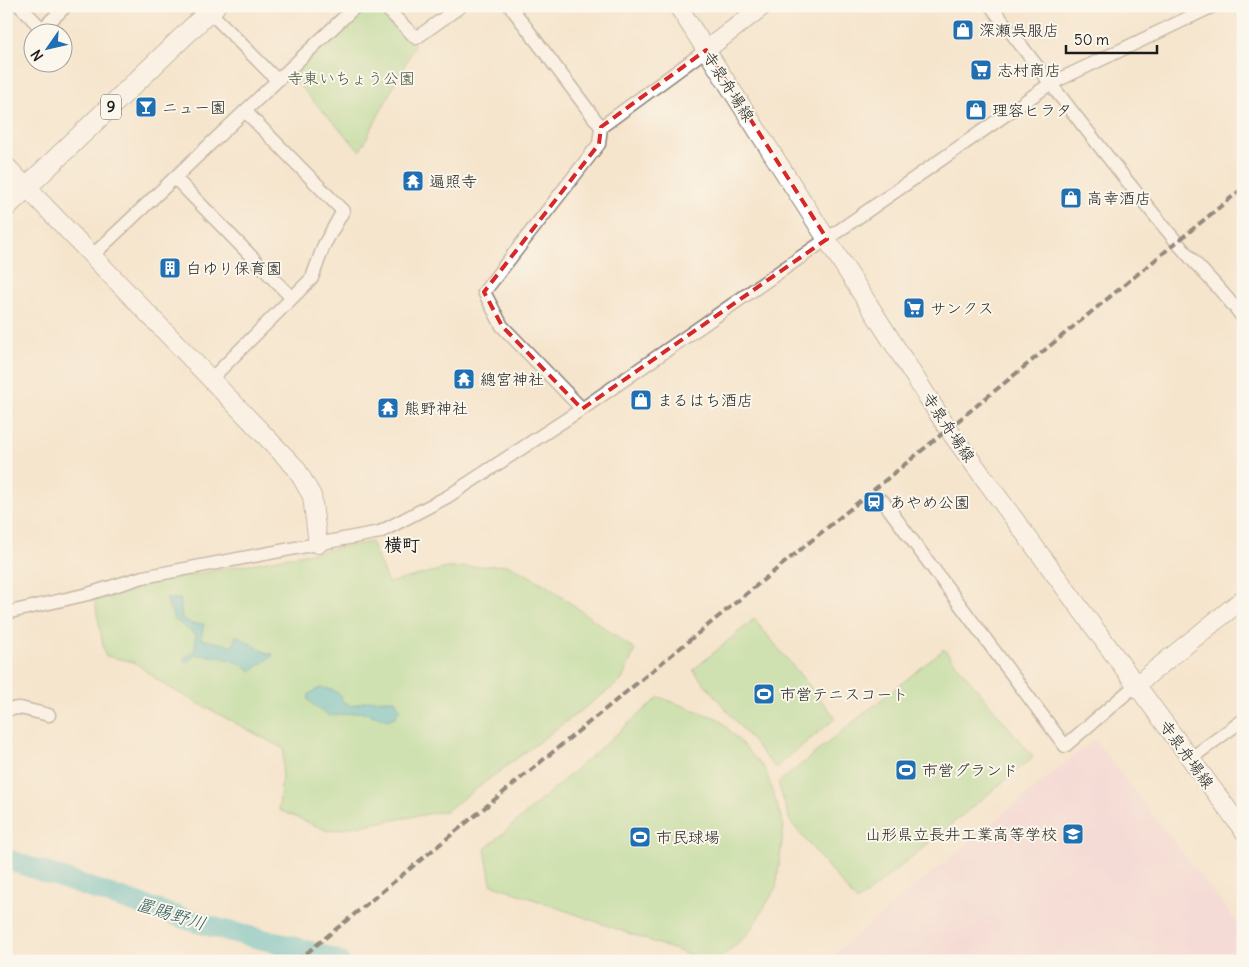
<svg xmlns="http://www.w3.org/2000/svg" width="1249" height="967" viewBox="0 0 1249 967" font-family="Delius,'Klee One',sans-serif">
<rect width="100%" height="100%" fill="#fbf7ec"/>
<filter id="ink" filterUnits="userSpaceOnUse"><feTurbulence type="fractalNoise" baseFrequency=".02" numOctaves="2"/><feDisplacementMap in="SourceGraphic" scale="10" xChannelSelector="R" yChannelSelector="G"/><feConvolveMatrix kernelMatrix="1 2 1 2 8 2 1 2 1" color-interpolation-filters="sRGB"/></filter>
<filter id="wash" filterUnits="userSpaceOnUse"><feTurbulence type="fractalNoise" baseFrequency=".0096" numOctaves="4" result="noise"/><feDisplacementMap in="SourceGraphic" scale="20" xChannelSelector="R" yChannelSelector="G"/><feGaussianBlur stdDeviation="1.12" result="paint"/><feColorMatrix in="noise" values="0 0 0 0 0 0 0 0 0 0 0 0 0 0 0 0 0 1.4 0 .05"/><feComposite in="paint" operator="in"/></filter>
<g filter="url(#wash)">
<rect width="100%" height="100%" fill="#f6e5cd"/>
<!-- built -->
<path fill="#f4cfdd" d="M 1094,739 L 1243,930 L 1243,961 L 825,961 Z"/>
<!-- green -->
<path fill="#a2dc8f" stroke="#5f7c56" d="M 367,6 L 374,6 L 415,45 L 360,151 L 291,77 Z
M 371,542 L 388,583 L 447,568 L 509,565 L 544,584 L 635,650 L 622,680 L 446,811 L 328,831 L 279,810 L 284,749 L 166,686 L 134,662 L 105,656 L 94,597 L 184,576 Z
M 754,619 L 836,718 L 775,768 L 693,670 Z
M 944,649 L 1033,757 L 857,902 L 790,821 L 778,783 Z
M 659,697 L 719,719 L 765,769 L 784,826 L 776,888 L 748,934 L 717,961 L 706,961 L 491,884 L 485,849 Z"/>
<!-- water -->
<path fill="#4fbdc6" stroke="#366c71" d="M 166,599 L 180,599 L 182,618 L 192,624 L 204,624 L 201,639 L 233,646 L 236,635 L 268,654 L 272,653 L 273,656 L 251,671 C 236,659 214,655 195,655 L 187,663 L 183,659 L 195,650 L 196,635 L 174,619 Z
M 320,688 L 331,689 L 341,695 L 342,701 L 351,706 L 370,700 L 395,700 L 400,709 L 395,717 L 388,720 L 361,712 L 330,716 L 318,709 L 308,700 L 309,694 Z"/>
<g fill="none" stroke-linecap="round" stroke-linejoin="round">
<!-- river -->
<path stroke="#4fbdc6" stroke-width="21" d="M 6,859 C 75,882 143,907 213,927 C 255,939 298,945 339,961"/>
</g>
</g>
<g filter="url(#ink)">
<g fill="none" stroke-linecap="round" stroke-linejoin="round">
<!-- street casing -->
<g stroke="#898074" stroke-width="15">
<path id="street" d="M 20,6 L 42,29 L 66,6
M 384,6 L 416,38 L 461,6
M 510,6 L 601,127 L 599,144 L 484,292 L 502,326 L 582,409
M 991,6 C 1051,85 1112,164 1175,240 C 1197,267 1223,290 1243,318
M 205,7 L 277,80
M 601,127 L 706,50
M 175,178 L 292,298
M 93,255 L 356,6
M 212,378 L 312,278 L 324,245 L 343,211 L 245,111
M 883,501 L 1065,746 L 1136,685
M 6,613 L 88,594 L 143,577 L 380,532 L 447,497 L 582,409 L 1050,84 L 1213,6
M 6,709 L 20,708 L 49,715
M 1190,759 L 1243,720"/>
</g>
<!-- secondary casing -->
<g stroke="#898074" stroke-width="20">
<path id="secondary" d="M 678,6 L 948,429 L 1243,830
M 706,50 L 763,6
M 6,166 L 296,468 L 312,496 L 318,544
M 1136,685 L 1243,599"/>
</g>
<!-- primary casing -->
<g stroke="#898074" stroke-width="22">
<path id="primary" d="M 6,207 L 215,6"/>
</g>
<!-- street -->
<use href="#street" stroke="#fff" stroke-width="12"/>
<!-- secondary -->
<use href="#secondary" stroke="#fff" stroke-width="18"/>
<!-- primary -->
<use href="#primary" stroke="#fff" stroke-width="20"/>
<!-- rail -->
<path stroke="#1c1c1c" stroke-width="4" stroke-dasharray="8 4" stroke-linecap="butt" d="M 297,961 L 1243,188"/>
</g>
</g>
<!-- marked area -->
<path d="M0 0H1249V967H0ZM 706,50 L 827,239 L 582,409 L 502,326 L 484,292 L 599,144 L 601,127 Z" fill="#f6e5cd" fill-opacity=".55" fill-rule="evenodd"/>
<path fill="none" stroke="#d62828" stroke-width="4" stroke-dasharray="10 6" stroke-linejoin="round" d="M 706,50 L 827,239 L 582,409 L 502,326 L 484,292 L 599,144 L 601,127 Z"/>
<!-- icons -->
<defs>
<g id="shop-square" transform="scale(1.125)"><rect x="-9" y="-9" width="18" height="18" rx="4" fill="#1f6fb2" stroke="#fbf7ec"/><path d="M-5-2.5h2.3a2.7 3.5 0 0 1 5.4 0H5L5.5 6h-11ZM-1.5-2.5h3a1.5 2.3 0 0 0-3 0Z" fill="#fff"/></g>
<g id="supermarket-square" transform="scale(1.125)"><rect x="-9" y="-9" width="18" height="18" rx="4" fill="#1f6fb2" stroke="#fbf7ec"/><path d="M-6-5.5h2.5l.6 2H6L4.5 2H-2.5L-4.4-4H-6ZM-1.5 3.2a1.3 1.3 0 1 0 .1 0ZM3 3.2a1.3 1.3 0 1 0 .1 0Z" fill="#fff"/></g>
<g id="bar-square" transform="scale(1.125)"><rect x="-9" y="-9" width="18" height="18" rx="4" fill="#1f6fb2" stroke="#fbf7ec"/><path d="M-6-5H6L.8 .8V4.5H3.5V6h-7V4.5H-.8V.8Z" fill="#fff"/></g>
<g id="temple-square" transform="scale(1.125)"><rect x="-9" y="-9" width="18" height="18" rx="4" fill="#1f6fb2" stroke="#fbf7ec"/><path d="M0-6L5-2H3V0L6.5 2.5H4V6H1.5V3h-3V6H-4V2.5H-6.5L-3 0V-2H-5Z" fill="#fff"/></g>
<g id="building-square" transform="scale(1.125)"><rect x="-9" y="-9" width="18" height="18" rx="4" fill="#1f6fb2" stroke="#fbf7ec"/><path d="M-4-6H4V6H1V3H-1V6H-4ZM-2.5-4.3h1.7v1.8h-1.7ZM.8-4.3h1.7v1.8H.8ZM-2.5-1h1.7V.8h-1.7ZM.8-1h1.7V.8H.8Z" fill="#fff"/></g>
<g id="station-square" transform="scale(1.125)"><rect x="-9" y="-9" width="18" height="18" rx="4" fill="#1f6fb2" stroke="#fbf7ec"/><path d="M-3-6H3Q5-6 5-4V2Q5 4 3 4L4.5 6H3L1.5 4h-3L-3 6H-4.5L-3 4Q-5 4-5 2V-4Q-5-6-3-6ZM-3.5-4v3h7v-3ZM-3.5 1v1.5H-2V1ZM2 1v1.5H3.5V1Z" fill="#fff"/></g>
<g id="stadium-square" transform="scale(1.125)"><rect x="-9" y="-9" width="18" height="18" rx="4" fill="#1f6fb2" stroke="#fbf7ec"/><path d="M0-5a6.5 5 0 1 0 0 10a6.5 5 0 1 0 0-10ZM-3.5-1.8h7v3.6h-7Z" fill="#fff"/></g>
<g id="school-square" transform="scale(1.125)"><rect x="-9" y="-9" width="18" height="18" rx="4" fill="#1f6fb2" stroke="#fbf7ec"/><path d="M0-5L7-2L0 1L-7-2ZM-4 1L0 2.5L4 1V4Q0 6-4 4Z" fill="#fff"/></g>
</defs>
<g fill-rule="evenodd">
<use href="#shop-square" x="963" y="30"/>
<use href="#supermarket-square" x="981" y="70"/>
<use href="#bar-square" x="146" y="107"/>
<use href="#shop-square" x="976" y="110"/>
<use href="#temple-square" x="413" y="181"/>
<use href="#shop-square" x="1071" y="198"/>
<use href="#building-square" x="170" y="268"/>
<use href="#supermarket-square" x="914" y="308"/>
<use href="#temple-square" x="464" y="379"/>
<use href="#shop-square" x="641" y="400"/>
<use href="#temple-square" x="388" y="408"/>
<use href="#station-square" x="874" y="502"/>
<use href="#stadium-square" x="764" y="694"/>
<use href="#stadium-square" x="906" y="770"/>
<use href="#school-square" x="1073" y="834"/>
<use href="#stadium-square" x="640" y="837"/>
</g>
<g text-anchor="middle" stroke-width="4" stroke-linejoin="round" paint-order="stroke">
<!-- shield labels -->
<rect fill="#fbf7ec" stroke="#5f5e5a" stroke-width="1" x="101" y="94.5" width="20" height="25" rx="4"/>
<g font-size="15" font-weight="bold" fill="#1c1c1c">
<text x="111" y="112">9</text>
</g>
<!-- poi labels -->
<g font-size="16" fill="#1c1c1c" stroke="#fbf7ec" text-anchor="start">
<text x="979" y="36">深瀬呉服店</text>
<text x="997" y="76">志村商店</text>
<text x="162" y="113">ニュー園</text>
<text x="992" y="116">理容ヒラタ</text>
<text x="429" y="187">遍照寺</text>
<text x="1087" y="204">高幸酒店</text>
<text x="186" y="274">白ゆり保育園</text>
<text x="930" y="314">サンクス</text>
<text x="480" y="385">總宮神社</text>
<text x="657" y="406">まるはち酒店</text>
<text x="404" y="414">熊野神社</text>
<text x="890" y="508">あやめ公園</text>
<text x="780" y="700">市営テニスコート</text>
<text x="922" y="776">市営グランド</text>
<text x="1057" y="840" text-anchor="end">山形県立長井工業高等学校</text>
<text x="656" y="843">市民球場</text>
</g>
<!-- park labels -->
<g font-size="16" fill="#44563e" stroke="#fbf7ec">
<text x="351" y="84">寺東いちょう公園</text>
</g>
<!-- street labels -->
<g font-size="16" fill="#1c1c1c" stroke="#fbf7ec">
<text transform="translate(729 86) rotate(57)" y="6">寺泉舟場線</text>
<text transform="translate(949 427) rotate(56)" y="6">寺泉舟場線</text>
<text transform="translate(1187 754) rotate(54)" y="6">寺泉舟場線</text>
</g>
<!-- neighbourhood labels -->
<g font-size="18" font-weight="bold" fill="#1c1c1c" stroke="#fbf7ec">
<text x="402" y="551">横町</text>
</g>
<!-- water labels -->
<g font-size="18" font-style="italic" fill="#305c60" stroke="#fbf7ec">
<text transform="translate(171 914) rotate(17)" y="6">置賜野川</text>
</g>
</g>
<!-- margin -->
<rect width="1249" height="967" fill="none" stroke="#fbf7ec" stroke-width="25"/>
<!-- north arrow -->
<g transform="translate(48 48) rotate(236)"><circle r="24" fill="#fbf7ec" stroke="#a29f99"/>
<path d="M0-4L9 19L0 12L-9 19Z" fill="#1f6fb2"/>
<text y="-8" font-size="14" font-weight="bold" text-anchor="middle" fill="#1c1c1c">N</text>
</g>
<!-- scale -->
<path d="M1066 45v8h91v-8" fill="none" stroke="#1c1c1c" stroke-width="2.5"/>
<text x="1074" y="45" font-size="15" fill="#1c1c1c" stroke="#fbf7ec" stroke-width="4" paint-order="stroke">50 m</text>
</svg>
